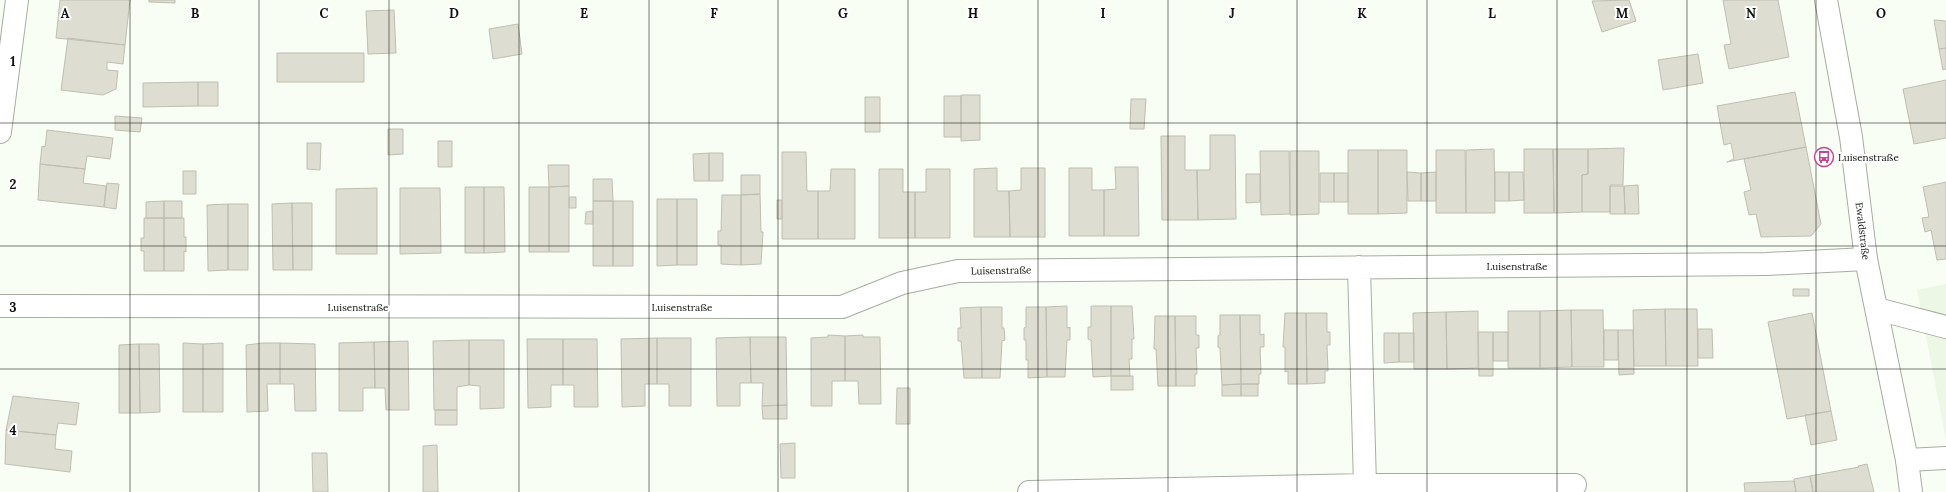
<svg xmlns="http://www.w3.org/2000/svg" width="1946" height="492" viewBox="0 0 1946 492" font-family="Lora,serif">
<rect width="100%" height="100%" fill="#f8fef3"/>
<!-- built -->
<path fill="#ecf7e5" d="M 1946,284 L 1946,440 L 1917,290 Z"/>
<!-- building -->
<path fill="#deddd1" stroke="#bfbeb2" d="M 60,0 L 130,0 L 125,45 L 56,38 Z
M 149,0 L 175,0 L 175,3 L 149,2 Z
M 1629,0 L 1636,21 L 1602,32 L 1592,1 Z
M 1723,0 L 1778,0 L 1789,57 L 1729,69 L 1724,45 L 1731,44 Z
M 394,10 L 396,53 L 368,54 L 366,11 Z
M 1934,20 L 1946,21 L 1946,48 L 1939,49 Z
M 518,24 L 522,54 L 493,59 L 489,29 Z
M 68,38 L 125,45 L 123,64 L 107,62 L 107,70 L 118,71 L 116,89 L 103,95 L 61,90 Z
M 1946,48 L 1946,69 L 1943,70 L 1939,49 Z
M 277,53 L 364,53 L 364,82 L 277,82 Z
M 1698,54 L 1703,83 L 1663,90 L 1658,60 Z
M 1946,80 L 1946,138 L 1914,144 L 1903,89 Z
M 198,82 L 198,106 L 143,107 L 143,83 Z
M 198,82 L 218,82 L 218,106 L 198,106 Z
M 1795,92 L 1806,147 L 1727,162 L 1734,159 L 1731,143 L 1724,145 L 1717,106 Z
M 961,95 L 980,95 L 980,140 L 961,141 Z
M 944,96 L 961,96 L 961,137 L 944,137 Z
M 865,97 L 880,97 L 880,132 L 865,132 Z
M 1131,99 L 1146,99 L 1144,129 L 1130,129 Z
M 115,116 L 142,118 L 140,132 L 115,130 Z
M 388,129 L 403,129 L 403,154 L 388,155 Z
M 47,130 L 113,138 L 110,159 L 87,156 L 85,169 L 40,164 L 42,146 L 45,147 Z
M 1210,135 L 1235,135 L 1236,219 L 1198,220 L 1197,170 L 1210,170 Z
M 1161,136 L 1185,136 L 1185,170 L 1197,170 L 1198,220 L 1162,220 Z
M 438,141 L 452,141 L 452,167 L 438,167 Z
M 307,143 L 321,143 L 320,170 L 307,169 Z
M 1806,147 L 1821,224 L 1811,236 L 1761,237 L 1756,214 L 1749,215 L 1744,192 L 1751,190 L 1744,159 Z
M 1624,148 L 1623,185 L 1610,185 L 1610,212 L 1582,212 L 1582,175 L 1588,174 L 1588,149 Z
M 1494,149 L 1495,213 L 1466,213 L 1466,150 Z
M 1524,149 L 1553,149 L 1554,213 L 1524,213 Z
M 1553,149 L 1588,149 L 1588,174 L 1582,175 L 1582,212 L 1554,213 Z
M 1348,150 L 1378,150 L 1378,214 L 1348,214 Z
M 1378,150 L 1407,150 L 1407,213 L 1378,214 Z
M 1436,150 L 1465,150 L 1466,213 L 1436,213 Z
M 1260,151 L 1289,151 L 1290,214 L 1261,215 Z
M 1290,151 L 1319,151 L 1319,214 L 1290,215 Z
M 782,152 L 806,152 L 807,191 L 818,191 L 818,239 L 782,239 Z
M 709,153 L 709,181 L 694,181 L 693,154 Z
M 709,153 L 723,153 L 723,181 L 709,181 Z
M 40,164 L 85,169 L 83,183 L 106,186 L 104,207 L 38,200 Z
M 548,165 L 569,165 L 569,186 L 549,187 Z
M 1115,167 L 1138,167 L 1139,236 L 1104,236 L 1104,190 L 1116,189 Z
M 997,168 L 997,191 L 1009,191 L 1010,237 L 974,237 L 974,169 Z
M 1021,168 L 1045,168 L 1045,237 L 1010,237 L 1009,191 L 1021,190 Z
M 1069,168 L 1092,168 L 1092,190 L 1104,190 L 1104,236 L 1069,236 Z
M 831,169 L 855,169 L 855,239 L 818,239 L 818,191 L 830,191 Z
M 879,169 L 903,169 L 903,192 L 915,192 L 915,238 L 879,238 Z
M 926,169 L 950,169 L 950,238 L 915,238 L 915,192 L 926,192 Z
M 183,171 L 196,171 L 196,194 L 183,194 Z
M 1407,172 L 1421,173 L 1421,201 L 1408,201 Z
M 1436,172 L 1436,201 L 1421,201 L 1421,173 Z
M 1495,172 L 1509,172 L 1509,201 L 1495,201 Z
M 1509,172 L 1523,172 L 1524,200 L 1509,201 Z
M 1320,173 L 1334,173 L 1334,202 L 1320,202 Z
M 1334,173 L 1348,173 L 1348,202 L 1334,202 Z
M 1246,174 L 1260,174 L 1260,202 L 1246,203 Z
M 741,175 L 760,175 L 760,194 L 741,195 Z
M 593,179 L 612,179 L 613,201 L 593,201 Z
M 1946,182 L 1946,259 L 1937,260 L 1931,230 L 1925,232 L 1922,218 L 1929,217 L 1923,187 Z
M 107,183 L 119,184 L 116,209 L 104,207 Z
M 1638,185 L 1639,214 L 1625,214 L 1624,186 Z
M 569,186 L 569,252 L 549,252 L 549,187 Z
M 1610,186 L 1624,186 L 1625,214 L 1610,214 Z
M 465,187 L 484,187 L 484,253 L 465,253 Z
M 484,187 L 504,187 L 505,252 L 484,253 Z
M 529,187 L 549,187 L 549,252 L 529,252 Z
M 377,188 L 377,254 L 336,254 L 336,189 Z
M 400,188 L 440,188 L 441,253 L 400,254 Z
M 760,194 L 761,232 L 763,232 L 761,264 L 741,265 L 741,195 Z
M 722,195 L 741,195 L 741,265 L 721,264 L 721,245 L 718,245 L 718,231 L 721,231 Z
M 569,197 L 576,197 L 576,208 L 569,208 Z
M 657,199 L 677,199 L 677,265 L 657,266 Z
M 677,199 L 697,199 L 697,265 L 677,265 Z
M 777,200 L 782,200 L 782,219 L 777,219 Z
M 164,201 L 164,218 L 146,218 L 146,202 Z
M 164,201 L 182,201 L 182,218 L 164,218 Z
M 593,201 L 613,201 L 613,266 L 593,266 Z
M 613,201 L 633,201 L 633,266 L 613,266 Z
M 292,203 L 293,270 L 273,270 L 272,204 Z
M 292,203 L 312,203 L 312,270 L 293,270 Z
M 228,204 L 228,270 L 208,271 L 207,205 Z
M 228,204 L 248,204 L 248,270 L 228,270 Z
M 593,211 L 593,224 L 585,224 L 586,212 Z
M 144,218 L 164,218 L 164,271 L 144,271 L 144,251 L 141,251 L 141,238 L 144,238 Z
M 164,218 L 184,218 L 184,237 L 186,237 L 186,252 L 184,251 L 184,271 L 164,271 Z
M 1793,289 L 1809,289 L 1809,296 L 1793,296 Z
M 1067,306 L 1067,328 L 1070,327 L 1070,340 L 1067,340 L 1065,377 L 1047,377 L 1046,307 Z
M 1091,306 L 1111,306 L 1111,376 L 1093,377 L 1091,340 L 1088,339 L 1088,327 L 1091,327 Z
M 1111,306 L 1132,306 L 1134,339 L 1132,339 L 1132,359 L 1129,359 L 1130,376 L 1111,376 Z
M 981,307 L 982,378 L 964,378 L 961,341 L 958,341 L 958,328 L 961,328 L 960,308 Z
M 981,307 L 1002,307 L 1002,328 L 1004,328 L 1005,340 L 1002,341 L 1000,378 L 982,378 Z
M 1026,307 L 1046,307 L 1047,377 L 1028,378 L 1028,360 L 1026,360 L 1026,340 L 1024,340 L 1024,328 L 1026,327 Z
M 1665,309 L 1666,366 L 1634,366 L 1633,310 Z
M 1665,309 L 1697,309 L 1698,366 L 1666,366 Z
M 1571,310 L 1572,367 L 1540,368 L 1540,311 Z
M 1571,310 L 1603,310 L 1604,367 L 1572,367 Z
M 1478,311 L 1478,368 L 1447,369 L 1446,312 Z
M 1508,311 L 1540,311 L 1540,368 L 1508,368 Z
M 1446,312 L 1447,369 L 1414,369 L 1413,313 Z
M 1285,313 L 1306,313 L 1307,384 L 1288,384 L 1288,371 L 1285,372 L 1285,347 L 1283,347 Z
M 1306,313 L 1327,313 L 1327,332 L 1330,332 L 1330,345 L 1327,345 L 1328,371 L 1325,371 L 1325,383 L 1307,384 Z
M 1812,313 L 1831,411 L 1787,419 L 1768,322 Z
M 1220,315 L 1240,315 L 1241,384 L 1222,385 L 1220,348 L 1218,347 L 1218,336 L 1220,335 Z
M 1240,315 L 1260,315 L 1260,335 L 1264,334 L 1264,347 L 1260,347 L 1261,374 L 1259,374 L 1259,384 L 1241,384 Z
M 1155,316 L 1175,316 L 1176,386 L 1158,386 L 1156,349 L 1154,349 Z
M 1175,316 L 1196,316 L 1196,335 L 1199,335 L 1199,348 L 1196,348 L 1197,374 L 1195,374 L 1195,386 L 1176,386 Z
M 1698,329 L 1712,329 L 1713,358 L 1698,358 Z
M 1604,330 L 1618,330 L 1618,360 L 1604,360 Z
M 1618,330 L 1633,330 L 1634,374 L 1619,375 Z
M 1478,332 L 1493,332 L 1493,376 L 1479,376 Z
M 1493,332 L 1508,332 L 1508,361 L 1493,361 Z
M 1384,333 L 1399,333 L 1399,362 L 1384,363 Z
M 1399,333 L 1414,333 L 1414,362 L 1399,362 Z
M 828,335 L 845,336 L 845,381 L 832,381 L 832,406 L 811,406 L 811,338 L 828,337 Z
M 863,335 L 863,337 L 880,337 L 881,404 L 859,404 L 858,381 L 845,381 L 845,336 Z
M 750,337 L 751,383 L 740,383 L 740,406 L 717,406 L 716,338 Z
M 750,337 L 786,337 L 787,405 L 762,406 L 763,383 L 751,383 Z
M 657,338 L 657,384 L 645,384 L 645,406 L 622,407 L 621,339 Z
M 657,338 L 691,338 L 691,406 L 669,406 L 669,384 L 657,384 Z
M 527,339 L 563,339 L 563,385 L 551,385 L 551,407 L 528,408 Z
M 563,339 L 597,339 L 598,407 L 574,407 L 574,385 L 563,385 Z
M 469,340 L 469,385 L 457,387 L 457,410 L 434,410 L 433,341 Z
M 469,340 L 504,340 L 504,408 L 480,409 L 480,386 L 469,385 Z
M 408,341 L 409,410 L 386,410 L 385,388 L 375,388 L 374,342 Z
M 374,342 L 375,388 L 363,388 L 363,411 L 339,411 L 339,343 Z
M 183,343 L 203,344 L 203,412 L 183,412 Z
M 223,343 L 223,412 L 203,412 L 203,344 Z
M 263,343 L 280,343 L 280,384 L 267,384 L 268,411 L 247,412 L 246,345 Z
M 280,343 L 315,344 L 316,411 L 295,411 L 294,384 L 280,384 Z
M 139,344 L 140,413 L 119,413 L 119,345 Z
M 139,344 L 159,344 L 160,412 L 140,413 Z
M 1111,376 L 1133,376 L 1133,390 L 1111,390 Z
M 1241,384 L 1258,384 L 1258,396 L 1241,396 Z
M 1241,384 L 1241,396 L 1222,396 L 1222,385 Z
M 897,388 L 910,388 L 910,424 L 896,424 Z
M 13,396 L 79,403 L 76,425 L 58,423 L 56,435 L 6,430 Z
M 787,405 L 787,419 L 763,419 L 762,406 Z
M 435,410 L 457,410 L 457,425 L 435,425 Z
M 1831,411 L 1837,440 L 1811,445 L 1805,415 Z
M 6,430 L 56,435 L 55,449 L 72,451 L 70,472 L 5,464 Z
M 795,443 L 795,478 L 781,478 L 780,444 Z
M 437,445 L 438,492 L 423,492 L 423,446 Z
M 312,453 L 327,453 L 328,492 L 313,492 Z
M 1867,464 L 1874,492 L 1813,492 L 1810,476 L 1859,467 L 1858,466 Z
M 1810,476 L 1813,492 L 1796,492 L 1794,479 Z
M 1794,481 L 1796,492 L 1745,492 L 1744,483 Z"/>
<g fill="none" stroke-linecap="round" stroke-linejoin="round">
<!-- minor casing -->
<g stroke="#a7ada3" stroke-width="24">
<path id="minor" d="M 0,132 L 17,0
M 1359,267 L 1365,485
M 0,306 L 842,307 L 902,283 L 958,271 L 1767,264 L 1866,259
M 1877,309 L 1946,327
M 1907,460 L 1946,458
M 1029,492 L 1365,485 L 1575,485"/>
</g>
<!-- major casing -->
<g stroke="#a7ada3" stroke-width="24">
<path id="major" d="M 1826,0 L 1851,137 L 1866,259 L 1907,460 L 1911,492"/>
</g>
<!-- minor -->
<use href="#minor" stroke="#fff" stroke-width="22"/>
<!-- major -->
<use href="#major" stroke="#fff" stroke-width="22"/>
</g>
<!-- grid -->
<path fill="none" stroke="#0f120e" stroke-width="1" stroke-opacity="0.55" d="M 130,0 L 130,492M 259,0 L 259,492M 389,0 L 389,492M 519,0 L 519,492M 649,0 L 649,492M 778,0 L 778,492M 908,0 L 908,492M 1038,0 L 1038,492M 1168,0 L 1168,492M 1297,0 L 1297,492M 1427,0 L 1427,492M 1557,0 L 1557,492M 1687,0 L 1687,492M 1816,0 L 1816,492M 0,123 L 1946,123M 0,246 L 1946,246M 0,369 L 1946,369"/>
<!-- icons -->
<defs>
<g id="bus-ring" transform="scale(1)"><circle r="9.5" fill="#fff" stroke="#c54794" stroke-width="1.5"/><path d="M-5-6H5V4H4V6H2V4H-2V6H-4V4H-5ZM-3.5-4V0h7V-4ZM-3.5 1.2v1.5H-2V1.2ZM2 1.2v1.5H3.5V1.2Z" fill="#c54794"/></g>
</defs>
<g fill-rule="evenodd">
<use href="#bus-ring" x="1824" y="157"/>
</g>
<g text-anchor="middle" stroke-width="4" stroke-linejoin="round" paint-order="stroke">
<!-- poi labels -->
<g font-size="10" fill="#0f120e" stroke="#fff" text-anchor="start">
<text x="1838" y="161">Luisenstraße</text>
</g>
<!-- street labels -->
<g font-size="10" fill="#0f120e" stroke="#fff">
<text transform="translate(1863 231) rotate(83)" y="4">Ewaldstraße</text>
<text x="1517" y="270">Luisenstraße</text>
<text transform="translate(1001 270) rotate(-1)" y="4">Luisenstraße</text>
<text x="358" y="311">Luisenstraße</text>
<text x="682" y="311">Luisenstraße</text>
</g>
</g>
<g font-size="13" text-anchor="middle" font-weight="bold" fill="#0f120e" stroke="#fff" stroke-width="4" stroke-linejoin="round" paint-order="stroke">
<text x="65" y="18">A</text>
<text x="195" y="18">B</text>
<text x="324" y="18">C</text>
<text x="454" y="18">D</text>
<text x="584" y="18">E</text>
<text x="714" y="18">F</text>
<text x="843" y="18">G</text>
<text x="973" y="18">H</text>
<text x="1103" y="18">I</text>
<text x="1232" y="18">J</text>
<text x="1362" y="18">K</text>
<text x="1492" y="18">L</text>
<text x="1622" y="18">M</text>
<text x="1751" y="18">N</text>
<text x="1881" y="18">O</text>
<text x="13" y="66">1</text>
<text x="13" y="189">2</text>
<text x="13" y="312">3</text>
<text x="13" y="435">4</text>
</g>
</svg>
